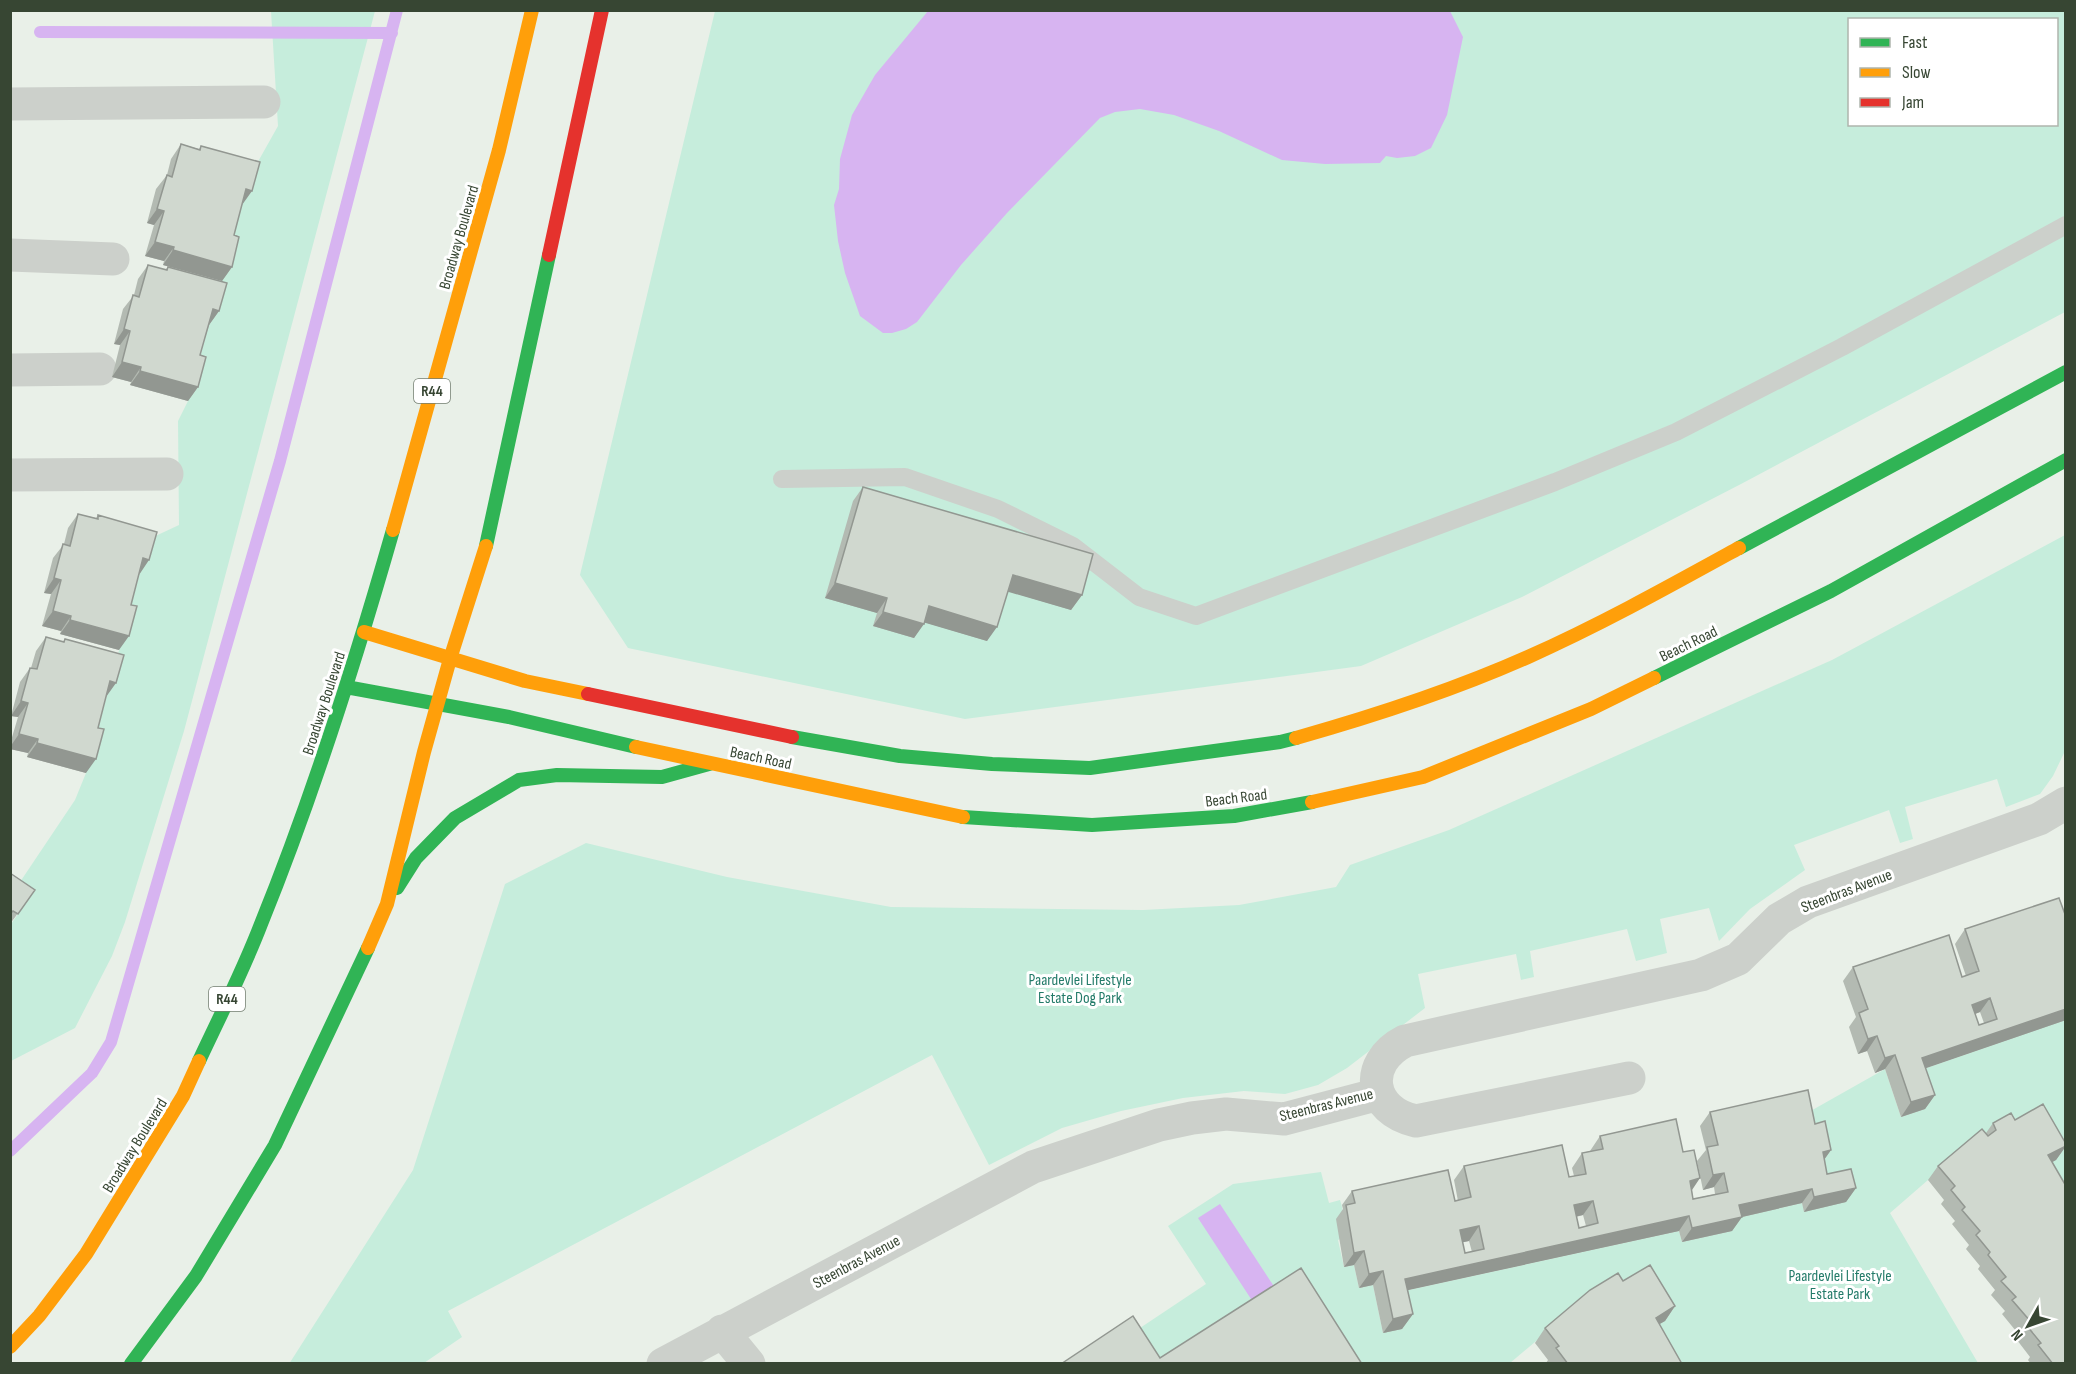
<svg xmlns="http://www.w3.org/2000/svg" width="2076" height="1374" viewBox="0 0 2076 1374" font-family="'Sofia Sans Condensed',sans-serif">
<rect width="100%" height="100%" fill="#e9f0e8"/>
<!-- green -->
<path fill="#c6eddc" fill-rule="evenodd" d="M 271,11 L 375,11 L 184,731 L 125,922 L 112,956 L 75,1028 L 11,1061 L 11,924 L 30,897 L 16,888 L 75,800 L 86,773 L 149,539 L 179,525 L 178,421 L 188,401 L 250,176 L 278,126 Z
M 715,11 L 2065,11 L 2065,312 L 1741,484 L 1522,597 L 1361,666 L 965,719 L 628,648 L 580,575 ZM 1850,20 L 2056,20 L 2056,124 L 1850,124 Z
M 2065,535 L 2065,751 L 2053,776 L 2040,794 L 2006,807 L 1997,779 L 1905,807 L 1913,839 L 1900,843 L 1889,810 L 1794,845 L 1805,870 L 1750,909 L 1719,941 L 1709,908 L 1660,919 L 1667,953 L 1636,961 L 1627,929 L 1530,951 L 1534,977 L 1521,980 L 1516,954 L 1418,974 L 1425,1008 L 1347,1068 L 1318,1085 L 1285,1094 L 1244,1091 L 1183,1098 L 1121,1111 L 1062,1128 L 989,1165 L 932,1055 L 448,1311 L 462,1337 L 424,1363 L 289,1364 L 413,1170 L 505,884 L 586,843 L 727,877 L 891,907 L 1143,910 L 1239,905 L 1336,887 L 1350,865 L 1449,830 L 1832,660 Z
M 2065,1020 L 2065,1192 L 1928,1180 L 1890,1213 L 1978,1363 L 1678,1363 L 1657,1326 L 1664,1320 L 1580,1304 L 1510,1363 L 1142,1363 L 1125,1338 L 1206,1284 L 1168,1226 L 1233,1184 L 1321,1172 L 1329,1203 L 1340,1200 C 1345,1214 1343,1224 1340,1239 L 1338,1240 L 1344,1267 L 1354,1265 L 1359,1288 L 1373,1285 L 1383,1333 L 1395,1293 L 1679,1231 L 1682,1242 L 1731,1231 L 1729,1220 L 1802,1203 L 1804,1211 L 1817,1188 L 1800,1117 L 1885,1069 L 1901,1117 L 1924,1109 L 1912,1073 Z"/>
<!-- water -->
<path fill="#d7b4f1" d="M 928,11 L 1450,11 L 1463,37 L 1447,115 L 1431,148 L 1415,156 L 1397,158 L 1386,156 L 1380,163 L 1325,164 L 1282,160 L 1219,131 L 1174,115 L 1140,109 L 1115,112 L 1100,118 L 1007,213 L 961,265 L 917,322 L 906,329 L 892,333 L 883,333 L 860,316 L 845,273 L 838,241 L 834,205 L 839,189 L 840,159 L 852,115 L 875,75 Z
M 1220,1204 L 1275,1288 L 1253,1302 L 1198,1218 Z"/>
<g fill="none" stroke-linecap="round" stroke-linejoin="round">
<!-- stream -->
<path stroke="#d7b4f1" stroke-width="12" d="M 40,32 L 392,33
M 10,1151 L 92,1073 L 111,1042 L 280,461 L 397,10"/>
<!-- lane -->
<path stroke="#ccd0cb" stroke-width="18" d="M 782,479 L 905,477 L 998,509 L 1073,546 L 1139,597 L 1196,616 L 1555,482 L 1676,432 L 1842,347 L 2066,225"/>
<!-- street -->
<path stroke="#ccd0cb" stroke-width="33" d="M 10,104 L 264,102
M 10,255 L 113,259
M 10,370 L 100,369
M 10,475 L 167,474
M 1629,1078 L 1416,1121 C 1369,1111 1362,1063 1405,1041 L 1701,975 L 1738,959 L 1779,919 L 1808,902 L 2039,819 L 2066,803
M 722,1331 L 749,1364
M 663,1364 L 1033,1167 L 1159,1125 L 1192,1118 L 1226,1114 L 1284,1119 L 1379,1094"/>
<!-- fast -->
<path stroke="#30b455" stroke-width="14" d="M 486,546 L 549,255
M 1739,548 L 2066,372
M 1654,678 L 1831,591 L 2066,460
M 346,687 L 509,717 L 636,747
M 792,737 L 900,756 L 992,764 L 1090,768 L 1280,742 L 1296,738
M 963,817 L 1092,825 L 1234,816 L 1312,802
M 397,888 L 416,858 L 455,818 L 519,780 L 557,775 L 662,777 L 709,764
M 199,1061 C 220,1016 243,971 261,924 C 313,796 355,663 393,530
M 131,1364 L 196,1276 L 275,1145 L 368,948"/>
<!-- slow -->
<path stroke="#ff9f0a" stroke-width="14" d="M 393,530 L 499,150 L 532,10
M 364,632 L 525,681 L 588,694
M 1296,738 C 1374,716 1454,690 1528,657 C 1600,625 1670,586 1739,548
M 636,747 L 963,817
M 1312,802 L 1423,777 L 1591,709 L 1654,678
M 368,948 L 387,904 L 424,752 L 450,659 L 486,546
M 10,1347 L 39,1316 L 86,1254 L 183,1096 L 199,1061"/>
<!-- jam -->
<path stroke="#e5322d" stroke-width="14" d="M 549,255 L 602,10
M 588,694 L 792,737"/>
</g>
<!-- wall -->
<path fill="#b3bab2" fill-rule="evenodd" d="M 181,144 L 199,149 L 201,146 L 242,205 L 234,235 L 232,267 L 222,281 L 163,265 L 164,261 L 145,256 L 154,225 L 147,223 L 156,189 L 167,175 L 171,159 Z
M 148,265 L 165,270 L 168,267 L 219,311 L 209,325 L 200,355 L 198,387 L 188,401 L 130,385 L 131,382 L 112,377 L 120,345 L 114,344 L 123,309 L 134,295 L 138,279 Z
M 863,487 L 1082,595 L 1071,610 L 1008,591 L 987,641 L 924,622 L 914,638 L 873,626 L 877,613 L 825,598 L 853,501 Z
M 78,514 L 96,518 L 98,515 L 139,574 L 119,650 L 60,634 L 61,631 L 42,626 L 51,594 L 44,593 L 53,558 L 64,544 L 68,528 Z
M 46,637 L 63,642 L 65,639 L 106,697 L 86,773 L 27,757 L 28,753 L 10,749 L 10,744 L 18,717 L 11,716 L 20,682 L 30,668 L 31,668 L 36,651 Z
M 10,873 L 35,890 L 10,924 Z
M 1965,929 L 2066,1020 L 1925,1068 L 1935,1095 L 1925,1109 L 1901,1117 L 1885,1069 L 1875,1073 L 1867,1051 L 1858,1054 L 1849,1027 L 1856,1017 L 1843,981 L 1853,967 L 1962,977 L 1966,976 L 1955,944 ZM 1980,1012 L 1984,1023 L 1979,1025 L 1975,1014 Z
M 1710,1112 L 1815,1124 L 1831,1150 L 1824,1160 L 1827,1174 L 1856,1188 L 1846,1202 L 1804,1212 L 1802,1203 L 1742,1217 L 1732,1231 L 1682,1242 L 1679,1231 L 1407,1290 L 1413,1314 L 1402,1329 L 1383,1333 L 1373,1285 L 1359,1288 L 1354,1265 L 1344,1267 L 1336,1219 L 1343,1209 L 1342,1205 L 1352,1191 L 1455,1201 L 1458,1201 L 1454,1180 L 1464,1166 L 1569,1177 L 1574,1176 L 1572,1168 L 1582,1153 L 1590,1151 L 1600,1136 L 1692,1190 L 1693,1199 L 1715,1194 L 1714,1187 L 1703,1190 L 1697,1161 L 1706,1150 L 1700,1126 ZM 1583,1215 L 1586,1226 L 1579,1228 L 1576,1217 ZM 1469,1241 L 1472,1252 L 1465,1253 L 1462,1242 Z
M 2015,1120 L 2066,1144 L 2066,1146 L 2056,1160 L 2052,1162 L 2066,1364 L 2031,1364 L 2028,1360 L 2030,1357 L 2017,1340 L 2020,1336 L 2002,1314 L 2005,1311 L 1991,1295 L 1995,1290 L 1978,1269 L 1980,1266 L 1966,1249 L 1969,1245 L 1952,1224 L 1955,1221 L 1941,1204 L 1944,1200 L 1928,1180 L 1938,1166 L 1986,1133 L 1993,1123 Z
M 1623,1281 L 1675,1306 L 1665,1321 L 1659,1324 L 1682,1364 L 1547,1364 L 1546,1363 L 1548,1360 L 1535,1343 L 1545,1328 Z"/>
<!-- shaded-wall -->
<path fill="#929791" d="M 246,189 L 252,191 L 242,205 Z
M 157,209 L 164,211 L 154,225 L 147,223 Z
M 155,242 L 174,247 L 164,261 L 145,256 Z
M 173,250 L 232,267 L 222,281 L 163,265 Z
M 213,309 L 219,311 L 209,325 Z
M 124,329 L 130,331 L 120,345 L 114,344 Z
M 122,362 L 141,367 L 131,382 L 112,377 Z
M 140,371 L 198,387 L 188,401 L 130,385 Z
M 143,558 L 149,560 L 139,575 Z
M 1013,575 L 1082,595 L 1071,610 L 1002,590 Z
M 54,578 L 61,580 L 51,594 L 44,593 Z
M 835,583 L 887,598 L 877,613 L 825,598 Z
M 929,606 L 997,627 L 987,641 L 919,621 Z
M 53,611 L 71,616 L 61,631 L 42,626 Z
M 883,612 L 924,624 L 914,638 L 873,626 Z
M 70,620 L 129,636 L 119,650 L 60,634 Z
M 110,681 L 116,683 L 106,697 Z
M 21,701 L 28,703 L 18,717 L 11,716 Z
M 19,734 L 38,739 L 28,753 L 10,749 L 10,747 Z
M 37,743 L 96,759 L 86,773 L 27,757 Z
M 1990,998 L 1980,1012 L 1962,1019 L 1972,1005 Z
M 2066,1009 L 2066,1020 L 1912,1073 L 1922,1058 Z
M 1877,1036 L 1867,1051 L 1858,1054 L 1868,1039 Z
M 1895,1055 L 1885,1069 L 1875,1073 L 1885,1058 Z
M 1935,1095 L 1925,1109 L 1901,1117 L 1911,1102 Z
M 2066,1146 L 2056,1160 L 2038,1170 L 2048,1155 Z
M 1831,1150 L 1821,1164 L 1823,1152 Z
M 1724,1173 L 1714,1187 L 1703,1190 L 1713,1175 Z
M 1700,1178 L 1690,1193 L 1690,1181 Z
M 1856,1188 L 1846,1202 L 1804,1212 L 1814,1197 Z
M 1812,1189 L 1802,1203 L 1742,1217 L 1732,1231 L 1682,1242 L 1692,1228 L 1739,1205 Z
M 1593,1201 L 1583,1215 L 1564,1219 L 1574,1205 Z
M 1689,1216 L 1679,1231 L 1395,1293 L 1405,1279 Z
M 1479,1226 L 1469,1241 L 1450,1245 L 1460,1230 Z
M 1364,1251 L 1354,1265 L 1344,1267 L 1354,1253 Z
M 1383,1271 L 1373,1285 L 1359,1288 L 1369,1274 Z
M 1675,1306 L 1665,1321 L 1646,1332 L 1656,1318 Z
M 1413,1314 L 1402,1329 L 1383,1333 L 1393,1319 Z"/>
<!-- building -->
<path fill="#d0d8cf" stroke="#929791" stroke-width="1.5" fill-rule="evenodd" d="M 181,144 L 200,150 L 201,146 L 260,162 L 252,191 L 246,189 L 234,235 L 239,237 L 232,267 L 173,250 L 174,247 L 155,242 L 164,211 L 157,209 L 167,175 L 172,177 Z
M 148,265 L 167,270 L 168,267 L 227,283 L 219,311 L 213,309 L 200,355 L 206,357 L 198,387 L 140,371 L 141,367 L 122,362 L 130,331 L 124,329 L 133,295 L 139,297 Z
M 863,487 L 1093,554 L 1082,595 L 1013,575 L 997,627 L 929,606 L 924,624 L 883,612 L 887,598 L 835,583 Z
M 78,514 L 98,519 L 98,515 L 157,532 L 149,560 L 143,558 L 131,605 L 137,606 L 129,636 L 70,620 L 71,616 L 53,611 L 61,580 L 54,578 L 63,544 L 70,546 Z
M 46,637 L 64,642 L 65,639 L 124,655 L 116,683 L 110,681 L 98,728 L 104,729 L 96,759 L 37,743 L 38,739 L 19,734 L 28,703 L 21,701 L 30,668 L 37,669 Z
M 10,873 L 35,890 L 18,914 L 13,911 L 10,914 Z
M 2059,898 L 2066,917 L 2066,1009 L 1922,1058 L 1935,1095 L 1911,1102 L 1895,1055 L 1885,1058 L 1877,1036 L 1868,1039 L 1859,1013 L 1868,1009 L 1853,967 L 1949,935 L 1962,977 L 1979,971 L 1965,929 ZM 1990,998 L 1997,1019 L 1979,1025 L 1972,1005 Z
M 1808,1090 L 1815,1124 L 1825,1121 L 1831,1150 L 1823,1152 L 1827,1174 L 1851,1169 L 1856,1188 L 1814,1197 L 1812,1189 L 1739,1205 L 1742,1217 L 1692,1228 L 1689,1216 L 1405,1279 L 1413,1314 L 1393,1319 L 1383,1271 L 1369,1274 L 1364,1251 L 1354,1253 L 1346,1205 L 1355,1203 L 1352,1191 L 1448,1170 L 1455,1201 L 1471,1197 L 1464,1166 L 1562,1145 L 1569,1177 L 1586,1174 L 1582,1153 L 1603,1149 L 1600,1136 L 1676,1119 L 1683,1152 L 1694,1150 L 1700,1178 L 1690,1181 L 1693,1199 L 1728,1192 L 1724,1173 L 1713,1175 L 1707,1147 L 1718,1145 L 1710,1112 ZM 1593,1201 L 1598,1223 L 1579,1228 L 1574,1205 ZM 1479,1226 L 1484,1249 L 1465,1253 L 1460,1230 Z
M 2043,1104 L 2066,1144 L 2066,1146 L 2048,1155 L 2066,1186 L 2066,1364 L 2053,1364 L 2038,1345 L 2041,1343 L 2027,1326 L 2031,1322 L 2012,1300 L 2016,1297 L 2001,1281 L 2006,1277 L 1988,1255 L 1990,1252 L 1976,1235 L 1980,1231 L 1962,1210 L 1965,1207 L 1951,1190 L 1955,1186 L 1938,1166 L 1982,1129 L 1988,1136 L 1996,1130 L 1993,1123 L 2011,1113 L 2015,1120 Z
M 1650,1265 L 1675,1306 L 1656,1318 L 1682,1364 L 1568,1364 L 1556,1348 L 1559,1346 L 1545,1328 L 1590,1290 L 1618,1273 L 1623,1281 Z
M 1301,1268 L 1362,1364 L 1061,1364 L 1133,1316 L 1160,1358 Z"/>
<g text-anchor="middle" stroke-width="6" stroke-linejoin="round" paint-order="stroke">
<!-- shield labels -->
<g fill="#fff" stroke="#737e70" stroke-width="1.5">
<rect x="414" y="379" width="36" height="24" rx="4.5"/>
<rect x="209" y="987" width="36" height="24" rx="4.5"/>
</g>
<g font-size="15" font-weight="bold" fill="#374633">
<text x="432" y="396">R44</text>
<text x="227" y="1004">R44</text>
</g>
<!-- street labels -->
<g font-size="16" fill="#374633" stroke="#fff">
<text transform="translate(458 237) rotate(-74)" y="6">Broadway Boulevard</text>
<text transform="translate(1688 643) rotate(-26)" y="6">Beach Road</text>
<text transform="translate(323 703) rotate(-72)" y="6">Broadway Boulevard</text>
<text transform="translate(761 757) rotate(12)" y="6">Beach Road</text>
<text transform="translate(1236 797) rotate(-7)" y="6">Beach Road</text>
<text transform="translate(1846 890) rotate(-21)" y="6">Steenbras Avenue</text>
<text transform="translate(1326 1104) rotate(-14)" y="6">Steenbras Avenue</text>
<text transform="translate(134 1145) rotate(-58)" y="6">Broadway Boulevard</text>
<text transform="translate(856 1261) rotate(-28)" y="6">Steenbras Avenue</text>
</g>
<!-- park labels -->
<g font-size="16" fill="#237b69" stroke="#fff">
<text x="1080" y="985">Paardevlei Lifestyle<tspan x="1080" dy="18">Estate Dog Park</tspan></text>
<text x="1840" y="1281">Paardevlei Lifestyle<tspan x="1840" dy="18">Estate Park</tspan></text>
</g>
</g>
<!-- border -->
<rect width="2076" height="1374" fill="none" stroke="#374633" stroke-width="24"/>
<!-- legend -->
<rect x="1848" y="18" width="210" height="108" fill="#ffffff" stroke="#afb5ad" stroke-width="1.5"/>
<rect x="1860" y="38" width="30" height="9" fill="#30b455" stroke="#afb5ad" stroke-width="1.5"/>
<text x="1902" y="48" font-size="18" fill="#374633">Fast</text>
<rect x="1860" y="68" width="30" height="9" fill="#ff9f0a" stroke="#afb5ad" stroke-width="1.5"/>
<text x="1902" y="78" font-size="18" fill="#374633">Slow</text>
<rect x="1860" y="98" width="30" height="9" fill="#e5322d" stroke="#afb5ad" stroke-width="1.5"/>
<text x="1902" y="108" font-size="18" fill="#374633">Jam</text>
<!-- north arrow -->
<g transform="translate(2028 1326) rotate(230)" stroke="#ffffff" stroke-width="4.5" paint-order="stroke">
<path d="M0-4.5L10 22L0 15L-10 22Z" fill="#374633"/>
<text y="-9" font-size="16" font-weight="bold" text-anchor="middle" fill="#374633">N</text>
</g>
</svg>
